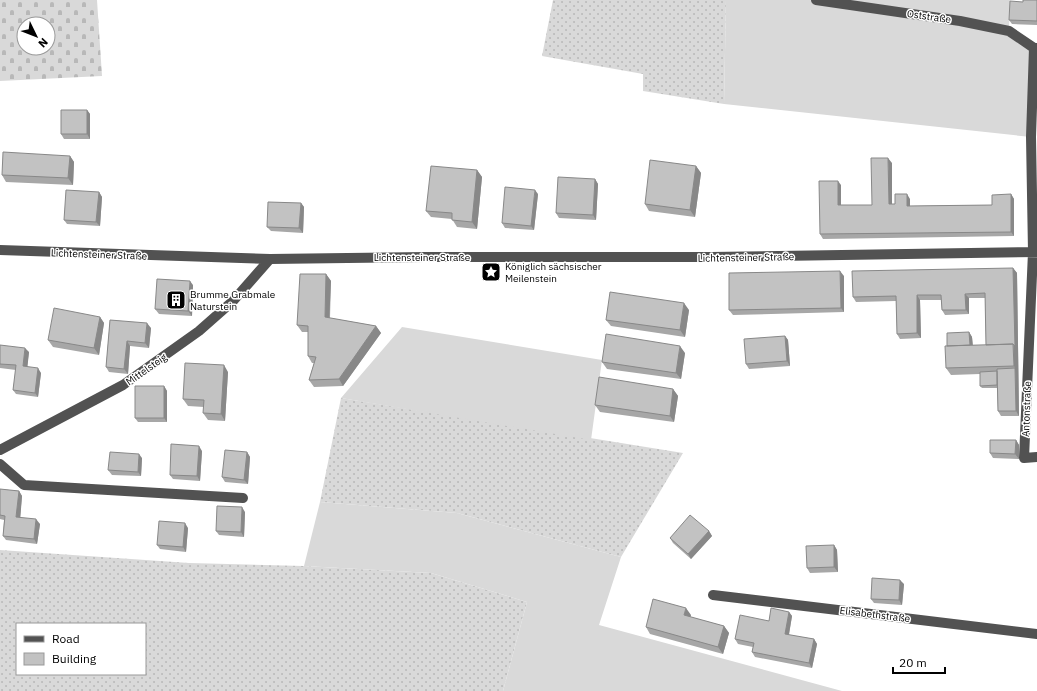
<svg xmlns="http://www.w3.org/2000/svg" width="1037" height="691" viewBox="0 0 1037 691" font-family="'IBM Plex Sans',sans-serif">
<defs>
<pattern id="grass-dots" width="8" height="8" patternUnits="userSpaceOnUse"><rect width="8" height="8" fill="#d9d9d9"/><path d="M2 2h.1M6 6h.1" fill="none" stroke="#b8b8b8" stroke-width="1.8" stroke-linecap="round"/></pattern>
<pattern id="cemetery-stones" width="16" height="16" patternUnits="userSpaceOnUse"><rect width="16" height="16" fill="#d9d9d9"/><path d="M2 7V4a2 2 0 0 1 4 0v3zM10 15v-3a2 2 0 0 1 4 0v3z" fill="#b8b8b8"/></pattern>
</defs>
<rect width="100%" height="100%" fill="#fff"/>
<!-- grass -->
<path fill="url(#grass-dots)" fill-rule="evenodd" d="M 553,0 L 726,0 L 724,104 L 643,91 L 643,74 L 542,56 Z
M 341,398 L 683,453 L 621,557 L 457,513 L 320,502 Z
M 0,550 L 189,563 L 304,566 L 431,573 L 527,602 L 503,691 L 0,691 ZM 17,624 L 145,624 L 145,674 L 17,674 Z"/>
<!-- cemetery -->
<path fill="url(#cemetery-stones)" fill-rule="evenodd" d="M 0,0 L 97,0 L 102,76 L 0,81 ZM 24,24 L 48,24 L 48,48 L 24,48 Z"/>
<!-- garden -->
<path fill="#d9d9d9" d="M 726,0 L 1010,0 L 1009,31 L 1034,48 L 1031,137 L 724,104 Z
M 402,327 L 602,360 L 591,440 L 341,398 Z
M 320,502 L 457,513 L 621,557 L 599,625 L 842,691 L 503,691 L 527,602 L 431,573 L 304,566 Z"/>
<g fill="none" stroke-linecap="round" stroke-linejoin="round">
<!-- minor -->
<path stroke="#525252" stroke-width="10" d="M 816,0 L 960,21 L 1009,31 L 1034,48 L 1037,48
M 1034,48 L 1031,137 L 1033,252 L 1024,458 L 1037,457
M 0,250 L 270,259 L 425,257 L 711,257 L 1037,252
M 0,450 L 123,385 L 199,331 L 233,301 L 270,259
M 0,464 L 24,485 L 243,498
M 713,595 L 1037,634"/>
</g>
<!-- wall -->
<path fill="#a7a7a7" d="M 1037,0 L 1037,25 L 1012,24 L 1009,20 L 1023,2 Z
M 87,110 L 90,114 L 90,139 L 64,139 L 61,134 Z
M 70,156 L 74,162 L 73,185 L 6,182 L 2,175 Z
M 892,163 L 892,204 L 895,204 L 910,199 L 910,206 L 992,205 L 1011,194 L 1014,199 L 1014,236 L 823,239 L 820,234 L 841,185 L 841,205 L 872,205 Z
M 696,166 L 701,173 L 695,217 L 649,211 L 645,204 Z
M 477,170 L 482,177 L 477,229 L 457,227 L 452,219 L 431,217 L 426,211 Z
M 595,179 L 598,184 L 596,220 L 559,218 L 556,213 Z
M 99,192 L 102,197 L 100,226 L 67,224 L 64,220 Z
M 538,194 L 534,230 L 505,228 L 502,223 Z
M 301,203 L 304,207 L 303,233 L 271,231 L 267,227 Z
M 1013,268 L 1017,273 L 1019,416 L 1001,416 L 998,411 L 997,388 L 982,388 L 980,386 L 980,374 L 951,375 L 946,368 L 947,346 L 969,332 L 972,337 L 973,345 L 986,345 L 985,298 L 969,298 L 969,314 L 945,315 L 942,310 L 941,300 L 920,300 L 921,338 L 900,339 L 897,334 L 896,301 L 856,302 L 853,297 Z
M 326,274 L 331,281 L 330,318 L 376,326 L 381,333 L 343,386 L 314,387 L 309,380 L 314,363 L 312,363 L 308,356 L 308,332 L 302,332 L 297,325 Z
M 844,276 L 844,312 L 733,315 L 729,310 Z
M 193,285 L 192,316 L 159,314 L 155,309 Z
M 689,310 L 685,337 L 611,326 L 606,320 Z
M 100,317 L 104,323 L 99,355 L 53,347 L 48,340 Z
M 110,320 L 151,328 L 149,348 L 130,346 L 128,374 L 109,372 L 106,367 Z
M 785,336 L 788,340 L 790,366 L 749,369 L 746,364 Z
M 0,345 L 29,352 L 27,367 L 41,373 L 38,397 L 16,394 L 13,390 L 16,370 L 0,368 Z
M 685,353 L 681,379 L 607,369 L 602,362 Z
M 228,372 L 225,421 L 208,420 L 203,413 L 204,407 L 188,406 L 183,399 Z
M 164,386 L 167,391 L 167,422 L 138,422 L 135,418 Z
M 673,389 L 678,396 L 674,422 L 600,412 L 595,405 Z
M 1016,440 L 1019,445 L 1019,459 L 993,458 L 990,453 Z
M 202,451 L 200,481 L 173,479 L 170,475 Z
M 247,452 L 250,457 L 248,484 L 225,482 L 222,477 Z
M 142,458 L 141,476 L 112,475 L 108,470 Z
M 0,489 L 19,491 L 22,496 L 20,517 L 40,524 L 37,544 L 6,540 L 3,536 L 4,520 L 0,519 Z
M 245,512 L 244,537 L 219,535 L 216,531 Z
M 188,528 L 186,552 L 160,549 L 157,545 Z
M 709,531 L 712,536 L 691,559 L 673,543 L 670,538 Z
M 834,545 L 837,550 L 838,572 L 810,573 L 807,568 Z
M 904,584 L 902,605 L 874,603 L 871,599 Z
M 789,612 L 792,616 L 789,635 L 814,639 L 817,644 L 812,668 L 755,657 L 752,652 L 753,647 L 738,644 L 735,639 L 769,621 Z
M 691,615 L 690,617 L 724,626 L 729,633 L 723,654 L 650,634 L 646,627 Z"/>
<!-- shaded-wall -->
<path fill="#888" d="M 87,110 L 90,114 L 90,139 L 87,134 Z
M 70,156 L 74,162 L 73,185 L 68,178 Z
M 888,158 L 892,163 L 892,209 L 889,204 Z
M 696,166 L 701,173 L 695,217 L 690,210 Z
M 477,170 L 482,177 L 477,229 L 472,222 Z
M 595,179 L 598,184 L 596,220 L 593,215 Z
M 838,181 L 841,185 L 841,210 L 838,205 Z
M 535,190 L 538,194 L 534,230 L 531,226 Z
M 99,192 L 102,197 L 100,226 L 96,222 Z
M 907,194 L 910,199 L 910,210 L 907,206 Z
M 1011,194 L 1014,199 L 1014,236 L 1011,232 Z
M 301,203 L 304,207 L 303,233 L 299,228 Z
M 1013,268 L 1017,273 L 1019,416 L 1016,411 L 1015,368 L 1014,366 Z
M 840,271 L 844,276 L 844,312 L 841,308 Z
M 326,274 L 331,281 L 329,324 L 325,317 Z
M 190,281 L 193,285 L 192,316 L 188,311 Z
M 965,294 L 969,298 L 969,314 L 966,310 Z
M 917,295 L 920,300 L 921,338 L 917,333 Z
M 684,303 L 689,310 L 685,337 L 680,330 Z
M 100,317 L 104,323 L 99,355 L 94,348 Z
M 147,323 L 151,328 L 149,348 L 145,343 Z
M 376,326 L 381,333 L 343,386 L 339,379 Z
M 969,332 L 972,337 L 973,352 L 970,347 Z
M 785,336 L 788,340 L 790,366 L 787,361 Z
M 127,341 L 130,346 L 128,374 L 124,369 Z
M 680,346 L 685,353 L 681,379 L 676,373 Z
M 25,348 L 29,352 L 27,371 L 23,366 Z
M 224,365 L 228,372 L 225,421 L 221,414 Z
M 38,368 L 41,373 L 38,397 L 35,393 Z
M 164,386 L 167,391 L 167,422 L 164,418 Z
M 673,389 L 678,396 L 674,422 L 670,416 Z
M 1016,440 L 1019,445 L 1019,459 L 1015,454 Z
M 199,446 L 202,451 L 200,481 L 197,476 Z
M 247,452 L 250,457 L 248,484 L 244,480 Z
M 139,454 L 142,458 L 141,476 L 138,472 Z
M 19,491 L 22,496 L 20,522 L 16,517 Z
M 242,507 L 245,512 L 244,537 L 241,532 Z
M 36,519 L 40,524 L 37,544 L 34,539 Z
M 185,523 L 188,528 L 186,552 L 183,547 Z
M 709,531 L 712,536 L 691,559 L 688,554 Z
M 834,545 L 837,550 L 838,572 L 834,567 Z
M 900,580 L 904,584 L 902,605 L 899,600 Z
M 686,608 L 691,615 L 689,622 L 684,615 Z
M 789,612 L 792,616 L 788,639 L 785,634 Z
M 724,626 L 729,633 L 723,654 L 718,647 Z
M 814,639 L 817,644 L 812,668 L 809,663 Z"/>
<!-- building -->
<path fill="#c2c2c2" stroke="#888" d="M 1023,0 L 1037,0 L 1037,21 L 1009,20 L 1010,1 L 1023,2 Z
M 61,110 L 87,110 L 87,134 L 61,134 Z
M 3,152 L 70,156 L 68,178 L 2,175 Z
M 871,158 L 888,158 L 889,204 L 895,204 L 895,194 L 907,194 L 907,206 L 992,205 L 992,195 L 1011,194 L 1011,232 L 820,234 L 819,181 L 838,181 L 838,205 L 872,205 Z
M 650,160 L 696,166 L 690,210 L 645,204 Z
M 431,166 L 477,170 L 472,222 L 452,220 L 452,213 L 426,211 Z
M 558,177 L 595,179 L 593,215 L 556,213 Z
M 505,187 L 535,190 L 531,226 L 502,223 Z
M 66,190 L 99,192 L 96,222 L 64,220 Z
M 268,202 L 301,203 L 299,228 L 267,227 Z
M 1013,268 L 1015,346 L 1013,344 L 986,345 L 985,293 L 965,294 L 966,310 L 942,310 L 941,295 L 917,295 L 917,333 L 897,334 L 896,296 L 853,297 L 852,271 Z
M 840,271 L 841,308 L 729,310 L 729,273 Z
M 300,274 L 326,274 L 325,317 L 376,326 L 339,379 L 309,380 L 316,357 L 308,356 L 308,326 L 297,325 Z
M 157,279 L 190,281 L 188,311 L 155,309 Z
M 610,292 L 684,303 L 680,330 L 606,320 Z
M 54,308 L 100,317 L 94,348 L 48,340 Z
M 110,320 L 147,323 L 145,343 L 127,341 L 124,369 L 106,367 Z
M 969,332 L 970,345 L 947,346 L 947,333 Z
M 606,334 L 680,346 L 676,373 L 602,362 Z
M 785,336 L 787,361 L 746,364 L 744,339 Z
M 1013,344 L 1014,366 L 946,368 L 945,346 Z
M 0,345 L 25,348 L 23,366 L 38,368 L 35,393 L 13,390 L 16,365 L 0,364 Z
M 185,363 L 224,365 L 221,414 L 203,413 L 204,400 L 183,399 Z
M 1015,368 L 1016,411 L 998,411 L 997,369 Z
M 997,371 L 997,385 L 980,386 L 980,372 Z
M 599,377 L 673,389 L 670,416 L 595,405 Z
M 135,386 L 164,386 L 164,418 L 135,418 Z
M 990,440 L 1016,440 L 1015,454 L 990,453 Z
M 171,444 L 199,446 L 197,476 L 170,475 Z
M 225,450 L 247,452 L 244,480 L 222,477 Z
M 110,452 L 139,454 L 138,472 L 108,470 Z
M 0,489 L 19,491 L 16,517 L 36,519 L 34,539 L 3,536 L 5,516 L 0,515 Z
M 217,506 L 242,507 L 241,532 L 216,531 Z
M 690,515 L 709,531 L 688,554 L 670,538 Z
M 159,521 L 185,523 L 183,547 L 157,545 Z
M 834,545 L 834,567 L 807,568 L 806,546 Z
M 872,578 L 900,580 L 899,600 L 871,599 Z
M 653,599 L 686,608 L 684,615 L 724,626 L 718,647 L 646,627 Z
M 771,608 L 789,612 L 785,634 L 814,639 L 809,663 L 752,652 L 754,643 L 735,639 L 740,615 L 769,621 Z"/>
<!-- icons -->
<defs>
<g id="sight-square" transform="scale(1)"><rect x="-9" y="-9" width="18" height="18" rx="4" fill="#000" stroke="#fff"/><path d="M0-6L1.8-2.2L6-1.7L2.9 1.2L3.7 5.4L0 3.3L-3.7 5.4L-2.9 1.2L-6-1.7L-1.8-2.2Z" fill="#fff"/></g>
<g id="building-square" transform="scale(1)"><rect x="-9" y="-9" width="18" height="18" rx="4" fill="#000" stroke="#fff"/><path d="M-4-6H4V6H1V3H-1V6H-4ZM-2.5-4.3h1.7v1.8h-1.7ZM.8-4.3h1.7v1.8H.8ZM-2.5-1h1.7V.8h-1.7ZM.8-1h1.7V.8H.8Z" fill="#fff"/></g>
</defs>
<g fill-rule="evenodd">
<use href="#sight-square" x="491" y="272"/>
<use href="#building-square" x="176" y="300"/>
</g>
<g text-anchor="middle" stroke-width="3" stroke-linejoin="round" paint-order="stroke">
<!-- street labels -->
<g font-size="10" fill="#000" stroke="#fff">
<text transform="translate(929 16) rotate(8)" y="4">Oststraße</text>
<text transform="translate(99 254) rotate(2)" y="4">Lichtensteiner Straße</text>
<text x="422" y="261">Lichtensteiner Straße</text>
<text transform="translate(746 257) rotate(-1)" y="4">Lichtensteiner Straße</text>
<text transform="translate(146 369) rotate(-35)" y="4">Mittelsteig</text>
<text transform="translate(1026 409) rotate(-88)" y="4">Antonstraße</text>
<text transform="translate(875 614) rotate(7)" y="4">Elisabethstraße</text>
</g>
<!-- poi labels -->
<g font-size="10" fill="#000" stroke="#fff" text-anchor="start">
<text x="505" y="270">Königlich sächsischer<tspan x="505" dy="12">Meilenstein</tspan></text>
<text x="190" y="298">Brumme Grabmale<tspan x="190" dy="12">Naturstein</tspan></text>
</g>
</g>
<!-- legend -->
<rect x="16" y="623" width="130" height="52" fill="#ffffff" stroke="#999999"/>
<rect x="24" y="636" width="20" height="6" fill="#525252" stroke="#999999"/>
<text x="52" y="643" font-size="12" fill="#000000">Road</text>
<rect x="24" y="653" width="20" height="12" fill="#c2c2c2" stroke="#999999"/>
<text x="52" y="663" font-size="12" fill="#000000">Building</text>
<!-- north arrow -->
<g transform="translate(36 36) rotate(133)"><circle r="19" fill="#ffffff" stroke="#999999"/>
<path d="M0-3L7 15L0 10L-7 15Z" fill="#000000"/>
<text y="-6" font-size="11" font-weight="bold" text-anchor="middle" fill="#000000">N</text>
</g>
<!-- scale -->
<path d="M893 667v6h52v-6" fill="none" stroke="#000000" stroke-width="2"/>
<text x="899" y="667" font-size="12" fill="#000000" stroke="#ffffff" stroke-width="3" paint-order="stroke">20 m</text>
</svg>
